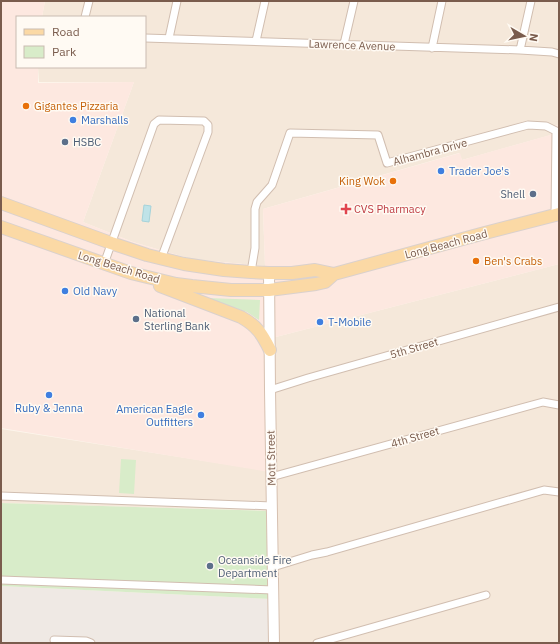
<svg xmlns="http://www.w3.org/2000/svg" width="560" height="644" viewBox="0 0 560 644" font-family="'IBM Plex Sans',sans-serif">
<rect width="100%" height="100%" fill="#fdf6ec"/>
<!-- residential -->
<path fill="#f5e8da" d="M 45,1 L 559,1 L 559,125 L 554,126 L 551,135 L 462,160 L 459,153 L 263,209 L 265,266 L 191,259 L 133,242 L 83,222 L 134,82 L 39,82 L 38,67 L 145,67 L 145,17 L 42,17 Z
M 559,264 L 559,643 L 273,643 L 270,511 L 1,503 L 1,429 L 269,471 L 268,339 Z"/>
<!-- commercial -->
<path fill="#fde8e0" d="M 1,1 L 45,1 L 42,17 L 17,17 L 17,67 L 38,67 L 38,83 L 134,82 L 83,222 L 133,242 L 191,259 L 265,266 L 263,209 L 460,153 L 462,160 L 550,135 L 554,126 L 559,125 L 559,264 L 268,339 L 269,472 L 1,428 Z"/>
<!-- industrial -->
<path fill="#efe9e4" d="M 1,586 L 272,599 L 273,643 L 1,643 Z"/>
<!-- green -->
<path fill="#d8ecc9" d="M 207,298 L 260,300 L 259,320 L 247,312 Z
M 121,459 L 136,460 L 134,494 L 119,493 Z
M 1,503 L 270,511 L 272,599 L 1,586 Z"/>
<!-- water -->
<path fill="#bfe3e8" stroke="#a5d3da" d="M 144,205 L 151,206 L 149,222 L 142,221 Z"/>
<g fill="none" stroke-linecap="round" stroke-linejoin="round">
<!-- minor casing -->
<g stroke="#d1beb0" stroke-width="9">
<path id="minor" d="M 85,17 L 89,1
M 145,38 L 520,50 L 552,52 L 559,54
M 169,38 L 177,1
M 256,41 L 265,1
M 344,44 L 354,1
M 432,48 L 442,1
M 520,50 L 531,1
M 104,264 L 154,124 L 159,120 L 204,121 L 208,125 L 208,132 L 161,259
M 251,272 L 255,248 L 255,209 L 257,202 L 272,185 L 290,133 L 378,135 L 387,163 L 528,125 L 546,126 L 556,131 L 555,215
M 270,390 L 308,378 L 559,307
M 271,477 L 543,402 L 559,405
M 1,496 L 272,506
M 273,567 L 312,555 L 327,552 L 544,490 L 559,492
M 1,580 L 273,590
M 54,640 L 86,641 L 91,643
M 317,643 L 486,595"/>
</g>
<!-- secondary casing -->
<g stroke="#d6c0b0" stroke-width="12">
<path id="secondary" d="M 269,273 L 270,390 L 274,643"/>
</g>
<!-- primary casing -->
<g stroke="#dad1cd" stroke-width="14">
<path id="primary" d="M 1,203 L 111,243 L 147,255 L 184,264 L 224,270 L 251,272 L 269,273 L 292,273 L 315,270 L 334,274 L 481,234 L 559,214
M 1,227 L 131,273 L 176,284 L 192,286 L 231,290 L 269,290 L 316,284 L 325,282 L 334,274
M 160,286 L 241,317 C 257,326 262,334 270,350"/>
</g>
<!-- minor -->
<use href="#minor" stroke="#fff" stroke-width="7"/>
<!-- secondary -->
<use href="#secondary" stroke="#fff" stroke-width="10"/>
<!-- primary -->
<use href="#primary" stroke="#fbd9a5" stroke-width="12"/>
</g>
<!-- markers -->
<g fill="#e8710a" stroke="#fffaf3" stroke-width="1.5">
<circle cx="26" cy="106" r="4"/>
<circle cx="393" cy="181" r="4"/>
<circle cx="476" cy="261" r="4"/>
</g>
<g fill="#3f7fe0" stroke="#fffaf3" stroke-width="1.5">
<circle cx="73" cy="120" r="4"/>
<circle cx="441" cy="171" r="4"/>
<circle cx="65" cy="291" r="4"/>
<circle cx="320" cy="322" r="4"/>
<circle cx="49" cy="395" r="4"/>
<circle cx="201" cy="415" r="4"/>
</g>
<g fill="#5c6f8a" stroke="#fffaf3" stroke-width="1.5">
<circle cx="65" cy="142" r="4"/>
<circle cx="533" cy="194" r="4"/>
<circle cx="136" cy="319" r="4"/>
<circle cx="210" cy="566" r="4"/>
</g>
<path fill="#e0444e" stroke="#fffaf3" stroke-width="1.5" d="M344 203h4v4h4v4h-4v4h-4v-4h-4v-4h4z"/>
<g text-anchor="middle" stroke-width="3" stroke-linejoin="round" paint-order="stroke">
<!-- street labels -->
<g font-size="11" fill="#7a5c4d" stroke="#fffaf3">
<text transform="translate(352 45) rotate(2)" y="4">Lawrence Avenue</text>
<text transform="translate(430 152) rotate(-15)" y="4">Alhambra Drive</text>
<text transform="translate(446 244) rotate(-15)" y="4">Long Beach Road</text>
<text transform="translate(119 267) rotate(17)" y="4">Long Beach Road</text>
<text transform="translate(414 348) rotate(-16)" y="4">5th Street</text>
<text transform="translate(415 437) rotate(-16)" y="4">4th Street</text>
<text transform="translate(271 458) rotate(-91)" y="4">Mott Street</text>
</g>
<!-- food labels -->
<g font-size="11" fill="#c56008" stroke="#fffaf3" text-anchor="start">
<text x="34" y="110">Gigantes Pizzaria</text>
<text x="385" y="185" text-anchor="end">King Wok</text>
<text x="484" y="265">Ben's Crabs</text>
</g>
<!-- shop labels -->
<g font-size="11" fill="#366cbe" stroke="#fffaf3" text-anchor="start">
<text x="81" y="124">Marshalls</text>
<text x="449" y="175">Trader Joe's</text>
<text x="73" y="295">Old Navy</text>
<text x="328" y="326">T-Mobile</text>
<text x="49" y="412" text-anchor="middle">Ruby &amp; Jenna</text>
<text x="193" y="413" text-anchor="end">American Eagle<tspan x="193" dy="13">Outfitters</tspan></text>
</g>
<!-- service labels -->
<g font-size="11" fill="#4e5e75" stroke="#fffaf3" text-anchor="start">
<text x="73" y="146">HSBC</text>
<text x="525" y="198" text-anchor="end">Shell</text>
<text x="144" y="317">National<tspan x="144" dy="13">Sterling Bank</tspan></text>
<text x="218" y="564">Oceanside Fire<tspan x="218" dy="13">Department</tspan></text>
</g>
<!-- health labels -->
<g font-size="11" fill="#be3a42" stroke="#fffaf3" text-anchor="start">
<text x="354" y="213">CVS Pharmacy</text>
</g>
</g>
<!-- border -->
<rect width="560" height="644" fill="none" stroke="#7a5c4d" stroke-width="4"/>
<!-- legend -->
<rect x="16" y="16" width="130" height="52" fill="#fffaf3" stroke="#cabbb1"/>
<rect x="24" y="29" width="20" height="6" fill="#fbd9a5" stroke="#cabbb1"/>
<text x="52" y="36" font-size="12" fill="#7a5c4d">Road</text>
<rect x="24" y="46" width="20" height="12" fill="#d8ecc9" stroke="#cabbb1"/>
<text x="52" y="56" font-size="12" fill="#7a5c4d">Park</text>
<!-- north arrow -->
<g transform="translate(524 36) rotate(99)" stroke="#fffaf3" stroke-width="3" paint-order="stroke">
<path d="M0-3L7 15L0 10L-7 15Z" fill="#7a5c4d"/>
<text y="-6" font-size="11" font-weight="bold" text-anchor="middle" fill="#7a5c4d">N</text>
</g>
</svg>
